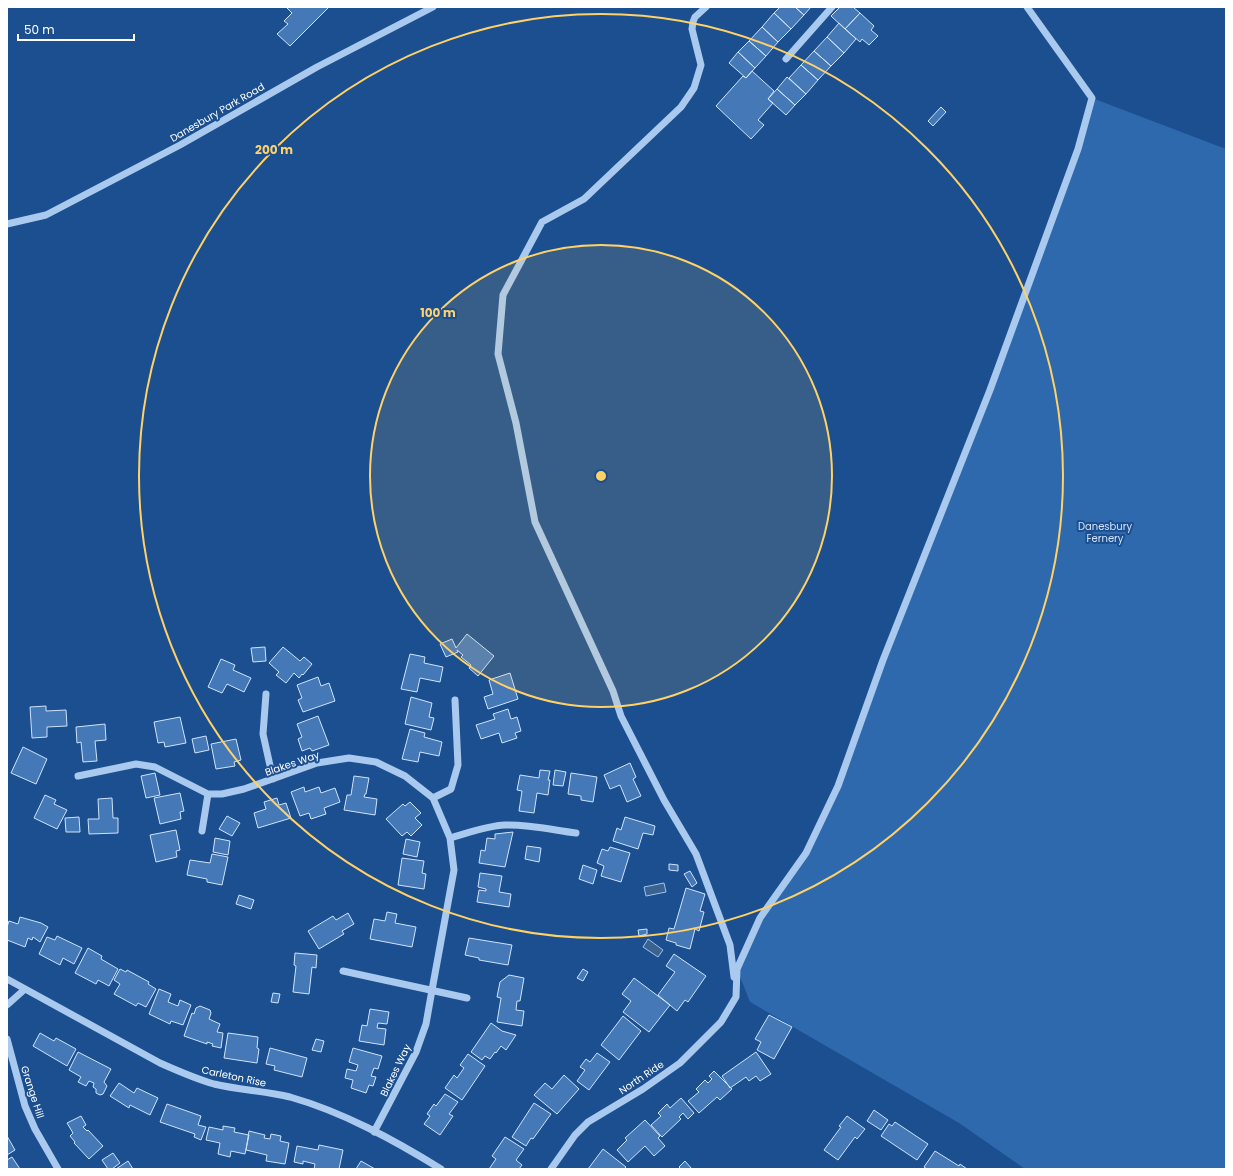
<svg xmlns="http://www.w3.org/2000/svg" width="1233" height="1176" viewBox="0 0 1233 1176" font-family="Poppins,sans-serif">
<rect width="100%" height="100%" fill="#1b4f8f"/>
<!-- green -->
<path fill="#2e69ad" d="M 1092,98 L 1226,149 L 1226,1169 L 1025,1169 L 959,1123 L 750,1002 L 737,969 L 760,918 L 806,853 L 838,786 L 883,660 L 1078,149 Z"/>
<!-- water -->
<path fill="#3c6290" stroke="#9cc4f0" d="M 664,883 L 666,892 L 646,896 L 644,887 Z
M 648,939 L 663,950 L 658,957 L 643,947 Z"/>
<!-- building -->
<path fill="#4478b7" stroke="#cfe3fa" d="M 286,7 L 329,7 L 290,46 L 277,34 L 288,24 L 284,21 L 292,13 Z
M 780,7 L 795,7 L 804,15 L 791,29 L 774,13 Z
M 795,7 L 811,7 L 804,15 Z
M 840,7 L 853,7 L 860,13 L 845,29 L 831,16 Z
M 774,13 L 791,29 L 778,42 L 762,27 Z
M 860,13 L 874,26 L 871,30 L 878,36 L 869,45 L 862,39 L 860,42 L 845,29 Z
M 839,23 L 856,39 L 844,53 L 827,37 Z
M 762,27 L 778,42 L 766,56 L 749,41 Z
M 827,37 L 844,53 L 831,66 L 814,51 Z
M 749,41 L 766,56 L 755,68 L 738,52 Z
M 814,51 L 831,66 L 818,80 L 801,65 Z
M 738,52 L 755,68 L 746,78 L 729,63 Z
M 801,65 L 818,80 L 806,94 L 789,78 Z
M 752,71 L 774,91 L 768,99 L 773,103 L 758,120 L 764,125 L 751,139 L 716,106 L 743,76 L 746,78 Z
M 787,77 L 806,94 L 795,105 L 777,89 Z
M 777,89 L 795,105 L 786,115 L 768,99 Z
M 941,107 L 946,112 L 933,126 L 928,121 Z
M 467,634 L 494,656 L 478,676 L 469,668 L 471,665 L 461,657 L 463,655 L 457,650 L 458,652 L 446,657 L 440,644 L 452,639 L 456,648 Z
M 265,647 L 266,661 L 253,662 L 251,648 Z
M 283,647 L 300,661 L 304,657 L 312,664 L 303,675 L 302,674 L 299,678 L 294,673 L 286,683 L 276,675 L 279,672 L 269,663 Z
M 410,654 L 425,657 L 424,663 L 443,667 L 440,682 L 420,678 L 417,692 L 401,689 Z
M 221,659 L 235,665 L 233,670 L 251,678 L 244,692 L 227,684 L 222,693 L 208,687 Z
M 510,673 L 518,699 L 488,709 L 484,697 L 493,694 L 489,680 Z
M 318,677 L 321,686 L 329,683 L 335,701 L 303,712 L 298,700 L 302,698 L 297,685 Z
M 411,697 L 432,703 L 429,717 L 434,718 L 431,730 L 405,724 Z
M 46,706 L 46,711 L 66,710 L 67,726 L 47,727 L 47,737 L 32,738 L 30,707 Z
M 508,709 L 511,719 L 517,717 L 521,731 L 515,733 L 517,738 L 502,743 L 499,733 L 481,739 L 476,725 L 495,719 L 493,714 Z
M 318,716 L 329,745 L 312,751 L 310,748 L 302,751 L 298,739 L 302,737 L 297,724 Z
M 180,717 L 186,743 L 165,747 L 164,742 L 158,743 L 154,722 Z
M 105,724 L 106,740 L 95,741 L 97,761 L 83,762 L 81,742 L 77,743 L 76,727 Z
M 410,729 L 425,733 L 424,737 L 442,742 L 439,756 L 420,752 L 418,762 L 402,759 Z
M 206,736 L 209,750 L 195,753 L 192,739 Z
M 236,739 L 241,760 L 234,762 L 235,766 L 216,769 L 211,744 Z
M 23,747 L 47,759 L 36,784 L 11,773 Z
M 630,763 L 636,777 L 633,779 L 641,796 L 627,802 L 620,785 L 610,789 L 604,775 Z
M 540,770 L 550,771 L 548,780 L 550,780 L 548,795 L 537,793 L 534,813 L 519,811 L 522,791 L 517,790 L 520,775 L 539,778 Z
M 555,770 L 566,772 L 563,786 L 553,785 Z
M 155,773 L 160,795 L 146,798 L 141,776 Z
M 571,773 L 597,777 L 593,802 L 581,800 L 581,796 L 568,794 Z
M 354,776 L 369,778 L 366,794 L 365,794 L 364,797 L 377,799 L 375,815 L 344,810 L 347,795 L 351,795 Z
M 304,787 L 305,792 L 319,787 L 321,793 L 335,788 L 340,802 L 324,808 L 326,814 L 311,819 L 309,813 L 300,816 L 291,792 Z
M 180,793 L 184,811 L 180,812 L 181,819 L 160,824 L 154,798 Z
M 45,795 L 56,800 L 54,804 L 67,810 L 57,829 L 34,818 Z
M 112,798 L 113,818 L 118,818 L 118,833 L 89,834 L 88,819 L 99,819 L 98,799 Z
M 277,798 L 279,805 L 286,803 L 291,818 L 258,828 L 254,813 L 266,809 L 264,802 Z
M 410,802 L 421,813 L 415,818 L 422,825 L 411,836 L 407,832 L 402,836 L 386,819 L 403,804 L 405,806 Z
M 227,816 L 240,823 L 232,836 L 219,829 Z
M 79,817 L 80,832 L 66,832 L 65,818 Z
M 625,817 L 655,826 L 653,835 L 643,833 L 638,849 L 613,841 L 617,828 L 621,830 Z
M 176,830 L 180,850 L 176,851 L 177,857 L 156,862 L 150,835 Z
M 513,832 L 505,867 L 479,863 L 481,850 L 485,851 L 487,838 L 495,839 L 495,834 Z
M 215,838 L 230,841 L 228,855 L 213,852 Z
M 406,839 L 420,842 L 417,857 L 403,854 Z
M 527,846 L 541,848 L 539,862 L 525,859 Z
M 610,847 L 630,853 L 621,882 L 601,876 L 604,866 L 597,863 L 602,849 L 608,851 Z
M 212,854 L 228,857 L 222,885 L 207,882 L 207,879 L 187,875 L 190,860 L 210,863 Z
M 402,858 L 424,861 L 422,873 L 426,874 L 424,889 L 398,885 Z
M 669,864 L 678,865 L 678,871 L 669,870 Z
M 583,865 L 597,870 L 593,884 L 579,879 Z
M 690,871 L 697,883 L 692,887 L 684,874 Z
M 480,873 L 502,876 L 499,892 L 511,894 L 509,907 L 477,902 L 479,890 L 486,891 L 486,889 L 478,887 Z
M 686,888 L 705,894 L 700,911 L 704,912 L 699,931 L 695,929 L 690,949 L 676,945 L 676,943 L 666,940 L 669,928 L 674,929 Z
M 239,895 L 254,900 L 251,909 L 236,904 Z
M 387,912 L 397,914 L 395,923 L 416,927 L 412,947 L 370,939 L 374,919 L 385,921 Z
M 348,913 L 354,924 L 342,931 L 344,934 L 319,949 L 308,931 L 333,916 L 336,920 Z
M 20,917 L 41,923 L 48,927 L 40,942 L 33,937 L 32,940 L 28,938 L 25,947 L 7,940 L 7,927 L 9,921 L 18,924 Z
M 647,929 L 647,934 L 639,936 L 638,930 Z
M 57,936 L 82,948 L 74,964 L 63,958 L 60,965 L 39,954 L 47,937 L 55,940 Z
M 469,938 L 512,945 L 508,965 L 479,960 L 479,958 L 465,955 Z
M 88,948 L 102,956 L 101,959 L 118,969 L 109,986 L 98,980 L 96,984 L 75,973 Z
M 295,953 L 317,955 L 316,968 L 312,967 L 309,994 L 293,992 L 296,966 L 294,965 Z
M 674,954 L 706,976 L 688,1002 L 685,1000 L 677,1011 L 658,995 L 675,972 L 666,966 Z
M 120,969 L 126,972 L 127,970 L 149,982 L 148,984 L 156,989 L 146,1007 L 138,1003 L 136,1006 L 114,994 L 120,984 L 114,980 Z
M 583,969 L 588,972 L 583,981 L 577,978 Z
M 509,975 L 524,978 L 520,1001 L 517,1001 L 516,1010 L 524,1011 L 522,1026 L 497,1022 L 501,998 L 497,997 L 500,982 Z
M 634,978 L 670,1005 L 649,1032 L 623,1012 L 631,1001 L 622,994 Z
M 159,989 L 171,994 L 168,1002 L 178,1006 L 180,1000 L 191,1005 L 183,1025 L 171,1021 L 170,1024 L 149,1014 Z
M 273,993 L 280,994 L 278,1003 L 271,1002 Z
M 200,1006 L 210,1010 L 211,1013 L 209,1019 L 220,1024 L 217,1032 L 223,1033 L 221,1048 L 212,1046 L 213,1044 L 207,1042 L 207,1044 L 184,1036 L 192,1013 L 194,1014 L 196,1008 Z
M 370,1009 L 389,1012 L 387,1024 L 378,1023 L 377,1028 L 386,1029 L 384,1045 L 359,1041 L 362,1025 L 367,1026 Z
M 769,1015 L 792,1027 L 774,1059 L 757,1050 L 761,1042 L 755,1039 Z
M 623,1016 L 641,1031 L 619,1060 L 601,1045 Z
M 491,1023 L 502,1031 L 516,1035 L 506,1050 L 501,1046 L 496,1053 L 495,1052 L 490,1059 L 485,1056 L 482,1060 L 471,1052 Z
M 40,1033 L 54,1041 L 56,1038 L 76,1049 L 67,1066 L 33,1046 Z
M 228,1033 L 258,1037 L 257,1048 L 259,1049 L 257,1063 L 224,1058 Z
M 316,1039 L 324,1041 L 321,1052 L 312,1050 Z
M 270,1048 L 307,1058 L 302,1077 L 274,1070 L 275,1066 L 266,1064 Z
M 353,1048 L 382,1056 L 378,1069 L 374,1068 L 371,1076 L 376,1077 L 373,1086 L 369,1085 L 366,1093 L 351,1088 L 353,1080 L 345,1078 L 347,1069 L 356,1071 L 358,1065 L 349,1062 Z
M 78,1052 L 111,1069 L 104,1082 L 107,1086 L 103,1094 L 100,1095 L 96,1093 L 96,1089 L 93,1087 L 94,1083 L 89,1081 L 86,1086 L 78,1082 L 81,1077 L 69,1070 Z
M 756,1052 L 771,1074 L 760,1081 L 756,1076 L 749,1081 L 746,1077 L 730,1088 L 722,1076 Z
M 597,1053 L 610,1062 L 589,1090 L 577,1081 L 585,1070 L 580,1067 L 586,1059 L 590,1062 Z
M 468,1054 L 485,1066 L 462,1100 L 445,1088 L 454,1075 L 457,1078 L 464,1068 L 460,1065 Z
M 714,1071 L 732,1089 L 720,1100 L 717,1097 L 699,1113 L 688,1101 L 699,1092 L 696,1089 L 705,1080 L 708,1083 L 712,1079 L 709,1076 Z
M 564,1075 L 579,1089 L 557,1114 L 534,1095 L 545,1083 L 552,1089 Z
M 119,1083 L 134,1093 L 137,1088 L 158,1098 L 150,1115 L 130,1105 L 129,1108 L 110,1096 Z
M 445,1094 L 458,1102 L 449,1114 L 453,1116 L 440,1135 L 424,1124 L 430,1116 L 427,1114 L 434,1104 L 436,1106 Z
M 681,1098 L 694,1113 L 688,1119 L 683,1113 L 679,1117 L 681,1119 L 662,1137 L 651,1125 L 661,1116 L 658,1113 L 667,1104 L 670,1108 Z
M 534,1103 L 551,1114 L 533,1139 L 531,1138 L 526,1146 L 512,1137 Z
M 167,1104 L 201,1116 L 198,1125 L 206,1127 L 201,1140 L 194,1137 L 195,1134 L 160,1122 Z
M 874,1110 L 888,1120 L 881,1130 L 867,1121 Z
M 81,1116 L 86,1125 L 83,1127 L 87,1131 L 88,1130 L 103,1146 L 89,1159 L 74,1143 L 75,1142 L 70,1136 L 73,1133 L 67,1123 Z
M 847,1116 L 865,1129 L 857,1139 L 855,1137 L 838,1160 L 824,1150 L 841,1127 L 839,1126 Z
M 645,1120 L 660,1136 L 658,1138 L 665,1146 L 654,1156 L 645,1146 L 628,1162 L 617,1150 L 627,1140 L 625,1138 Z
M 895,1122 L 928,1144 L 917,1160 L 881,1136 L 889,1124 L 892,1126 Z
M 223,1126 L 235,1128 L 234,1132 L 249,1135 L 245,1154 L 231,1151 L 230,1157 L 218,1154 L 220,1143 L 206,1140 L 209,1127 L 223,1130 Z
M 249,1131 L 265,1135 L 264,1138 L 270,1139 L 271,1134 L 281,1136 L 280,1141 L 289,1143 L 285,1164 L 266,1161 L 267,1155 L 246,1150 Z
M 7,1136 L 15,1150 L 7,1155 Z
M 505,1137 L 524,1149 L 516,1160 L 522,1165 L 519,1169 L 489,1169 L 496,1159 L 492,1156 Z
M 319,1145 L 343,1150 L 339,1169 L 314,1169 L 315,1164 L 303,1161 L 303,1164 L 294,1162 L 297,1146 L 318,1150 Z
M 603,1149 L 626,1167 L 624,1169 L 588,1169 Z
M 935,1151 L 959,1166 L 960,1164 L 967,1169 L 927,1169 L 924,1167 Z
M 113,1153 L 120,1163 L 112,1169 L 108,1169 L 102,1160 Z
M 12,1157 L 20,1169 L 7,1169 L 7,1160 Z
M 128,1161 L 133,1169 L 116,1169 Z
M 361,1161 L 375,1169 L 356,1169 Z
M 685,1161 L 692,1169 L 681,1169 L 679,1167 Z"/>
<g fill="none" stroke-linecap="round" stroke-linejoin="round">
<!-- minor -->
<path stroke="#a9c9ee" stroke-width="7" d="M 706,7 L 695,17 L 693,22 L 692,29 L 701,65 L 694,88 L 681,107 L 584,199 L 542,222 L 503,295 L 498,354 L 516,423 L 535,522 L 613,691 L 621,716 L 664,800 L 696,854 L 730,945 L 734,977
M 786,59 L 832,7
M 7,224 L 46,215 L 180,145 L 317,67 L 433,7
M 266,694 L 263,734 L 273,779
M 78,776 L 136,764 L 155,767 L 208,794 L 222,794 L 244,789 L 317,763 L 349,758 L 376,762 L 405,776 L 433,798 L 450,838 L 454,870 L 432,990 L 426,1024 L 416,1052 L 374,1132
M 433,798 L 451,789 L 458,765 L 455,700
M 202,831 L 208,794
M 450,838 C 468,833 486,826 505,825 C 528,824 553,830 576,833
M 343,971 L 467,998
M 7,979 L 160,1063 C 178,1071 196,1079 214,1084 C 239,1090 265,1091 290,1097 C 343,1112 394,1140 441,1169
M 7,1005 L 25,989
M 7,1039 L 25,1106 L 35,1129 L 58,1169
M 551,1169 L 575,1135 L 588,1122 L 643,1089 L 680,1063 L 721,1022 L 736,997 L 737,969 L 760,918 L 806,853 L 838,786 L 883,660 L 990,390 L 1078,149 L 1092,98 L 1027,7"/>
</g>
<!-- distance rings -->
<circle cx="601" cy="476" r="231" fill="#ffd166" fill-opacity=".12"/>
<g fill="none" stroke="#ffd166" stroke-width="2">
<circle cx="601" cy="476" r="231"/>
<circle cx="601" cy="476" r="462"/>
</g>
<g text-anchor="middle" stroke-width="4" stroke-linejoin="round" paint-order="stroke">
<!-- street labels -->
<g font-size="10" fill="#fff" stroke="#1b4f8f">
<text transform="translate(217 112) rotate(-30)" y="4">Danesbury Park Road</text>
<text transform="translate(292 763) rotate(-19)" y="4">Blakes Way</text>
<text transform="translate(395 1070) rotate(-64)" y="4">Blakes Way</text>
<text transform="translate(234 1076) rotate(12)" y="4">Carleton Rise</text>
<text transform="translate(641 1077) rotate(-34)" y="4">North Ride</text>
<text transform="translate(33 1092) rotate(72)" y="4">Grange Hill</text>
</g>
<!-- park labels -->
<g font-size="10" fill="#cfe3fa" stroke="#1b4f8f">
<text x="1105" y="530">Danesbury<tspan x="1105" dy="12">Fernery</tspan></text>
</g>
</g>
<circle cx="601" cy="476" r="6" fill="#ffd166" stroke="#1b4f8f" stroke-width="2"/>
<g font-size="12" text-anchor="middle" font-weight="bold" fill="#ffd166" stroke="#1b4f8f" stroke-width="4" stroke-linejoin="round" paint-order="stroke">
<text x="274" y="154">200 m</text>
<text x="438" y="317">100 m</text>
</g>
<!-- border -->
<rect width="1233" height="1176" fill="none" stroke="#ffffff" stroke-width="16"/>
<!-- scale -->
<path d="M18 34v6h116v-6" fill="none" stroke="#ffffff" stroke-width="2"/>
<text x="24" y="34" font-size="12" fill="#ffffff" stroke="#1b4f8f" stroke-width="3" paint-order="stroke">50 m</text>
</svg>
